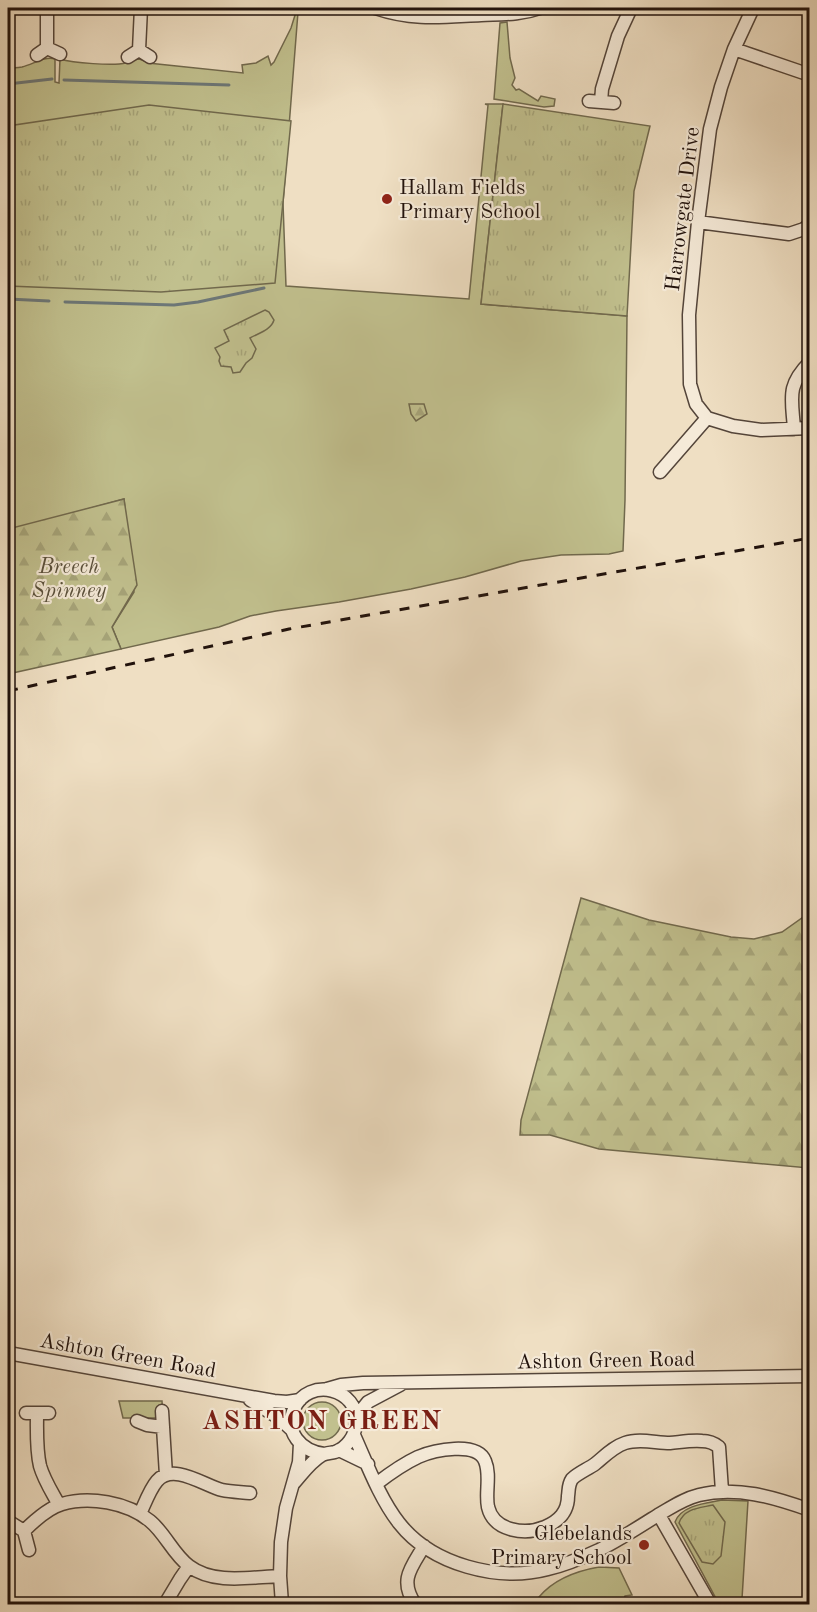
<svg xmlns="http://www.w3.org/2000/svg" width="817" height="1612" viewBox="0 0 817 1612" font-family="'Old Standard TT',serif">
<defs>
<pattern id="forest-firs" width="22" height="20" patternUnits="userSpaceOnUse" patternTransform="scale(1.5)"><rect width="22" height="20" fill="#c1c08e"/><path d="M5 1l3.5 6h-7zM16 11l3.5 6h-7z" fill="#a6a479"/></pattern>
<pattern id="park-tufts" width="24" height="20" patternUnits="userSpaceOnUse" patternTransform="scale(1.5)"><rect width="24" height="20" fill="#c1c08e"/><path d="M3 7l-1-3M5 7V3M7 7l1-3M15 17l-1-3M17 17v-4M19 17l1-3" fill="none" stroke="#a6a479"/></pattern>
</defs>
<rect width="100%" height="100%" fill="#efdfc3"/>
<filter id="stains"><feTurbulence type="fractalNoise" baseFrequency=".00333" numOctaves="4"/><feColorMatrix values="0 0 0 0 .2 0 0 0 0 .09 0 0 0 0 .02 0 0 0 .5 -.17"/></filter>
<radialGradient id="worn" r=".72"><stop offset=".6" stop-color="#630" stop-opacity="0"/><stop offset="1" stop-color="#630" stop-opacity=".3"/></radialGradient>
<!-- grass -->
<path fill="#c1c08e" stroke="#71694d" stroke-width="1.5" d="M 296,12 L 298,12 L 283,203 L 286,286 L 469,299 L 488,105 L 485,104 L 503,104 L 481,304 L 627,316 L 625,500 L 623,551 L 609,554 L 561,555 L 521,561 L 465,577 L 411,589 L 339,602 L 276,611 L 250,616 L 219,627 L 121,649 L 112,627 L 134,592 L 124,499 L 8,531 L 8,67 C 13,68 17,68 22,67 C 34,64 44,56 55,59 L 55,82 L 59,83 L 60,59 C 73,63 113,66 126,63 C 131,62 134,59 139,59 C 144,60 144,61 148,63 L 243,73 L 242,65 L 256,63 L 268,56 L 271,65 L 274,62 L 291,28 Z
M 507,22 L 510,58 L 515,78 L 512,85 L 516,90 L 519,89 L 538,101 L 541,96 L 555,99 L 554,106 L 544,107 L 494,99 L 500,23 Z
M 119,1401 L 162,1401 L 163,1417 L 157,1418 L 123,1418 Z
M303 1421a19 19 0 1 1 38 0a19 19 0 1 1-38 0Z
M 722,1500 L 748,1501 L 742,1599 L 744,1604 L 719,1604 L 675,1522 C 681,1505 707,1503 722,1500 Z
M 599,1567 L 619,1568 L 632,1595 L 625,1596 L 622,1604 L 539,1604 L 539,1597 C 554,1579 576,1571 599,1567 Z"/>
<!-- forest -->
<path fill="url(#forest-firs)" stroke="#71694d" stroke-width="1.5" d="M 409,404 L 424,404 L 427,414 L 416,421 L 411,414 Z
M 124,499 L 137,585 L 112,627 L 121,649 L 8,674 L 8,529 Z
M 581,898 L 649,920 L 731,937 L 754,939 L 782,932 L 809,913 L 809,1168 L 599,1149 L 550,1135 L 520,1135 L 521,1120 Z"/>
<!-- park -->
<path fill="url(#park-tufts)" stroke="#71694d" stroke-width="1.5" d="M 503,104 L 650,126 L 634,191 L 627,316 L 481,304 Z
M 149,105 L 291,121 L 275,283 L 161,292 L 8,286 L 8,126 Z
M 265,310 L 269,312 L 274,320 C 271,330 259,333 250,338 L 256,349 L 252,358 L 246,363 L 240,372 L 233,373 L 231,367 L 221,366 L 219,361 L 220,357 L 215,348 L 229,341 L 224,330 Z
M 713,1505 L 725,1522 L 721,1556 L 713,1564 L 702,1562 L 679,1523 C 684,1508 700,1508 713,1505 Z"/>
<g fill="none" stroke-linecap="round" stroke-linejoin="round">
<!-- stream -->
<path stroke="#6d7777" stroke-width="3" d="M 64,80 L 229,85
M 8,84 L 52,79
M 8,299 L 49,301
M 65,302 L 174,305 L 198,302 L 264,288"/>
<!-- minor casing -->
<g stroke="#54453a" stroke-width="15">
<path id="minor" d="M 375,8 C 414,21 441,17 481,15 C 501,14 520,15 540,8
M 47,48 L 47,8
M 734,49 L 810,75
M 139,50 L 141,8
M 37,55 L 47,48 L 60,54
M 128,57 L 139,50 L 150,57
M 589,101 L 614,103
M 601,102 L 602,89 L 618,36 L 631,8
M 698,222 L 789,234 L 804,229 L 810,224
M 707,418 L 696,404 L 690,384 L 689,315 L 698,222 L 710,129 L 721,87 L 734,49 L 753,8
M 794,429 C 792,398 786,386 810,362
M 660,472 L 707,418 L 733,426 L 761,430 L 810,428
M 8,1353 L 274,1401 L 287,1402 L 300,1400
M 327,1389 L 341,1385 L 363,1383 L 810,1376
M 250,1400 L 279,1418 L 292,1430
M 162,1411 L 166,1475
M 26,1413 L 49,1413
M 37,1413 C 37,1430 36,1449 40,1466 C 44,1480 52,1492 59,1505
M 356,1417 L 368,1402 L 400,1385
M 137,1421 L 147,1425 L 163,1427
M 354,1435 C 367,1464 380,1499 399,1523 C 432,1565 498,1582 548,1569 C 565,1565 584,1557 599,1550 C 619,1540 639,1527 658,1515 C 672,1507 683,1499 699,1495 C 737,1486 773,1497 810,1510
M 339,1450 L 368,1464
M 293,1484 C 302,1474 310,1462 322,1455 C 326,1453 331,1453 335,1452 C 347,1448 355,1436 356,1424 C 360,1388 308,1376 294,1409 C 284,1432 301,1451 324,1454
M 376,1484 C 389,1474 403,1464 418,1457 C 434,1450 477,1441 485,1461 C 491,1475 485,1493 488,1507 C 494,1532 526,1535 545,1527 C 559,1521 568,1512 568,1496 C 569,1490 568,1485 572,1479 C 578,1473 588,1469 595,1464 C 605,1456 613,1447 625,1443 C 639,1438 656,1443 670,1443 C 681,1442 692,1440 702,1441 C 709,1441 714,1443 719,1447 L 722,1491
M 140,1514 C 145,1503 150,1489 157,1481 C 173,1462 205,1486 222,1490 C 231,1492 241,1492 250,1493
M 659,1515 L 710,1604
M 8,1521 L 24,1531 C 34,1521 48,1508 62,1504 C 89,1496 127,1502 150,1521 C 165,1533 173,1554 189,1566 C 214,1585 251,1577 280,1576
M 24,1531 L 29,1550
M 165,1604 L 180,1579 L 189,1566
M 282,1604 L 280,1576 L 281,1542 L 286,1508 L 299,1462 L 300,1443
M 415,1604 C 399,1580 411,1568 424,1546"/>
</g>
<!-- minor -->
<use href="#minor" stroke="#f5ead8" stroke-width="12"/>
<!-- rail -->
<path stroke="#21120c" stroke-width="3" stroke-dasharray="10 10" stroke-linecap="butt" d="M 8,691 L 289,629 L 810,538"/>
</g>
<!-- markers -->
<g fill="#8f2418" stroke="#f5ead8" stroke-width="2">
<circle cx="387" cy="199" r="6"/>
<circle cx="644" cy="1545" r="6"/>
</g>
<g text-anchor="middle" stroke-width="4.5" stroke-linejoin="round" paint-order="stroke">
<!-- poi labels -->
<g font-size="21" fill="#21120c" stroke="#f5ead8" text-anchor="start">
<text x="399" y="194">Hallam Fields<tspan x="399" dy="24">Primary School</tspan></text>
<text x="632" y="1540" text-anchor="end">Glebelands<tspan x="632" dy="24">Primary School</tspan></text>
</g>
<!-- street labels -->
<g font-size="21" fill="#21120c" stroke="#f5ead8">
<text transform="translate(682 209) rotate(-83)" y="7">Harrowgate Drive</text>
<text transform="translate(128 1355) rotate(10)" y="7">Ashton Green Road</text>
<text transform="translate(606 1360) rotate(-1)" y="7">Ashton Green Road</text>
</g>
<!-- park labels -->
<g font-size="21" font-style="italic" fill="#594f3a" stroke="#f5ead8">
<text x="69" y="573">Breech<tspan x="69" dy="24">Spinney</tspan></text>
</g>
<!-- district labels -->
<g font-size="27" font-weight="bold" letter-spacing="1.5" fill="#7a1f14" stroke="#f5ead8">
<text x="322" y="1429">ASHTON GREEN</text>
</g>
</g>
<!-- margin -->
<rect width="817" height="1612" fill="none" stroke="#efdfc3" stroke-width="30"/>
<rect x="9" y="9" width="799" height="1594" fill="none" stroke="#21120c" stroke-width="3"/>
<rect x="15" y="15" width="787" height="1582" fill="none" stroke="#21120c" stroke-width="1.5"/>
<rect width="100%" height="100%" filter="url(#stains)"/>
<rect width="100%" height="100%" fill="url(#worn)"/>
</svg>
